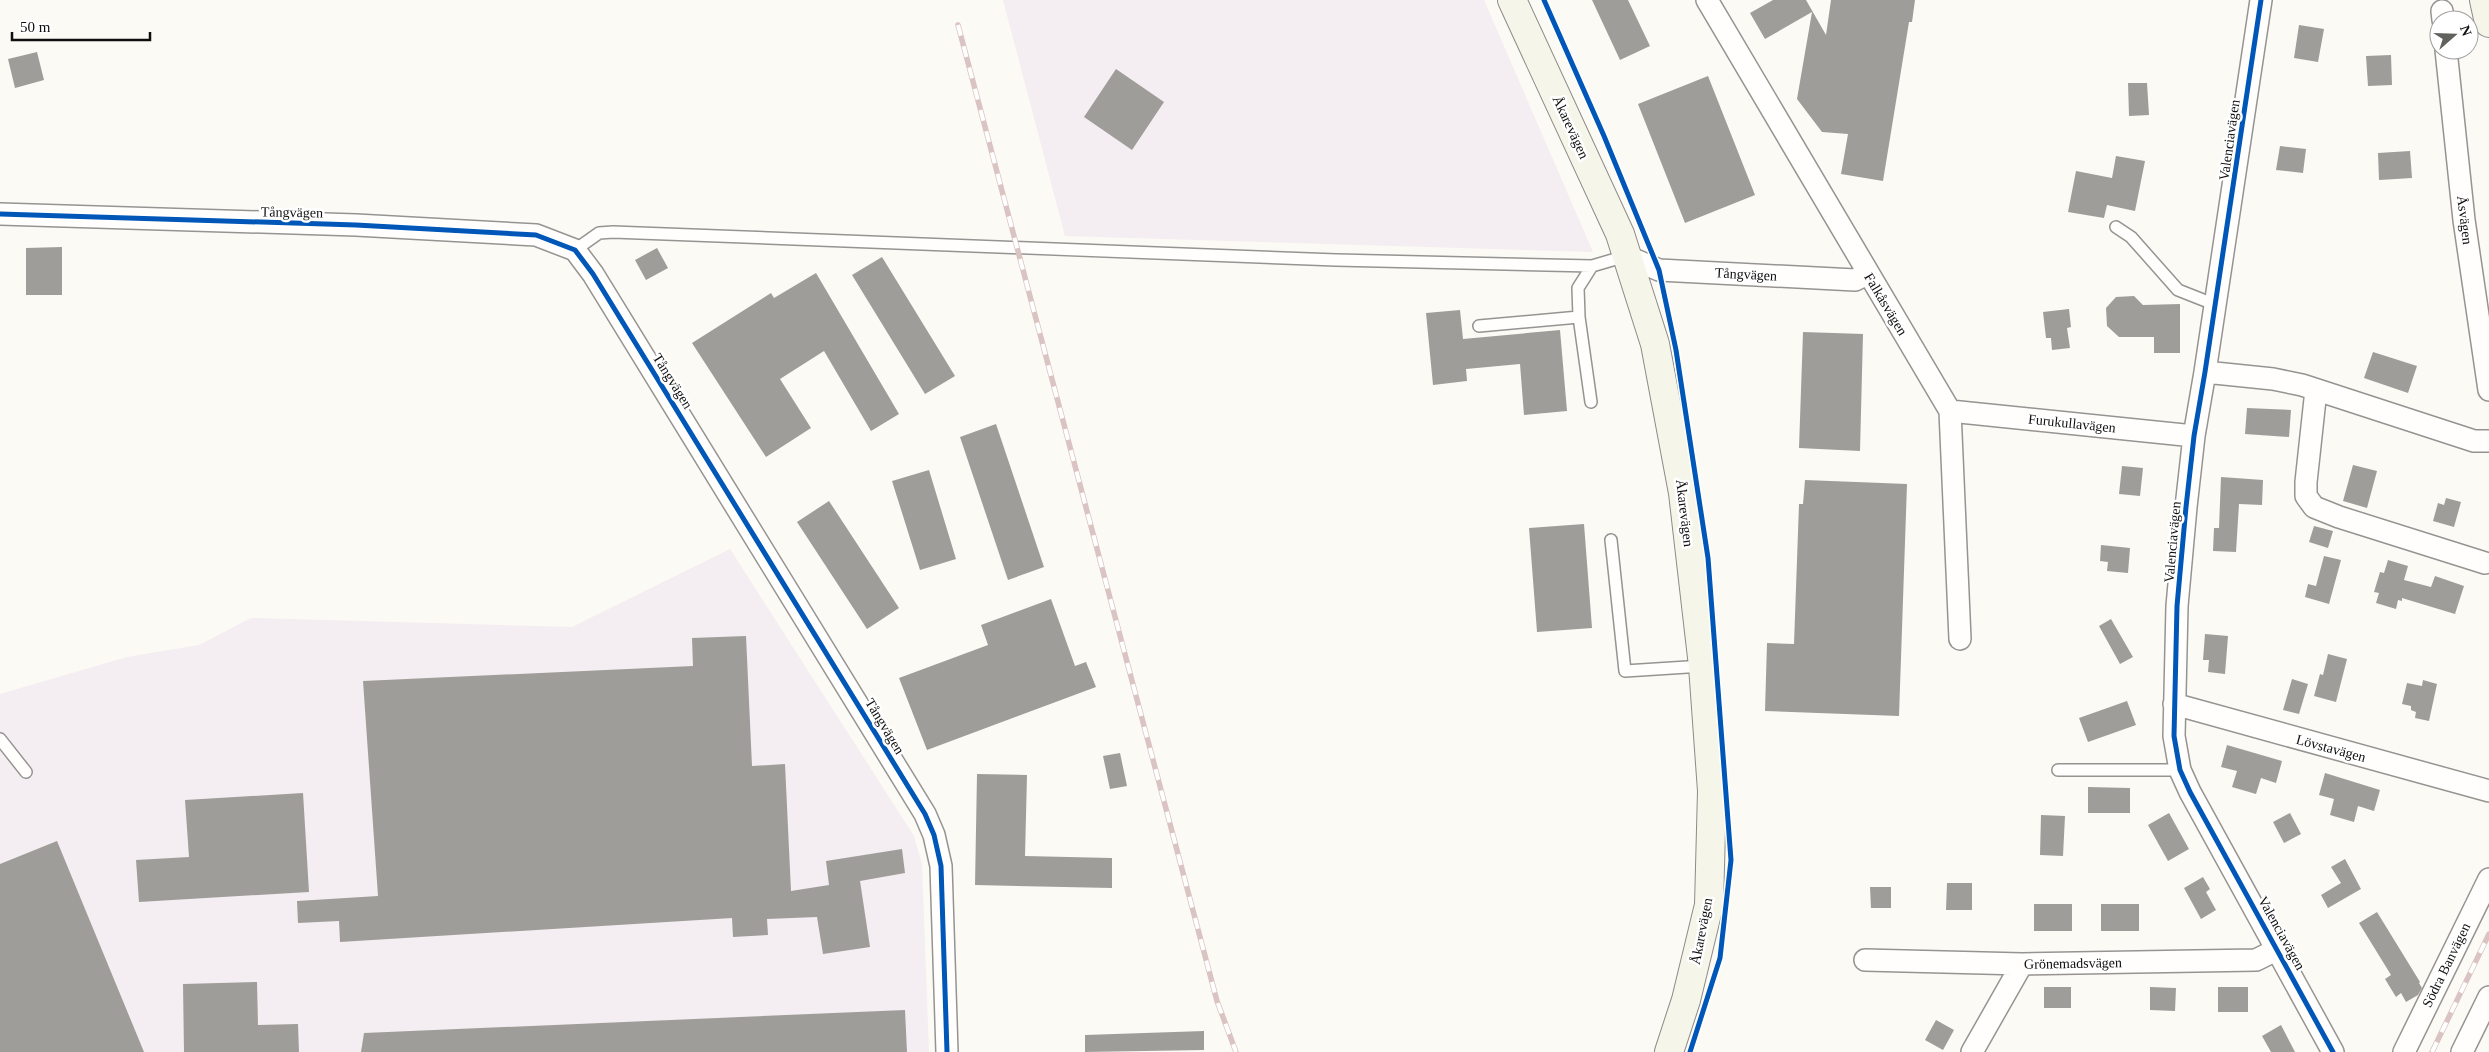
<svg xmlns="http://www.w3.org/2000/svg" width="2489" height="1052" viewBox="0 0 2489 1052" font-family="'Times New Roman',serif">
<rect width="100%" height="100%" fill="#fcfaf4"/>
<!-- industrial -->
<path fill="#f4edf1" d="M 1003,0 L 1484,0 L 1593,252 L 1065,236 Z
M 730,549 L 914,836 L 922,864 L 929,1052 L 0,1052 L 0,694 L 127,657 L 199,645 L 251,618 L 572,627 Z"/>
<!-- building -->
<path fill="#9f9d99" d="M 1592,0 L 1628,0 L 1650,46 L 1620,60 Z
M 1773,0 L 1806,0 L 1826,35 L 1831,0 L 1915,0 L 1912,22 L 1909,22 L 1883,181 L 1841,174 L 1848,134 L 1822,132 L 1797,99 L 1812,12 L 1765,39 L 1750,13 Z
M 2299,25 L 2324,29 L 2318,62 L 2294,58 Z
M 37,52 L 44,80 L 15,88 L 8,59 Z
M 2391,55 L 2392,85 L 2368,86 L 2366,56 Z
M 1116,69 L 1164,102 L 1132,150 L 1084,117 Z
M 1708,76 L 1755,195 L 1685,223 L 1638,104 Z
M 2128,83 L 2147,83 L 2149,115 L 2129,116 Z
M 2280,146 L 2306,149 L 2303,173 L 2276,170 Z
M 2410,151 L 2412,178 L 2379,180 L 2378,153 Z
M 2116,156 L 2145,161 L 2135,211 L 2107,205 L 2104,218 L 2068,212 L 2076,171 L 2112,178 Z
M 62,247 L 62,295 L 26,295 L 26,248 Z
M 657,248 L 668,268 L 646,280 L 635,260 Z
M 882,257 L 955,376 L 925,394 L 852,275 Z
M 816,273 L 899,414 L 871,431 L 824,351 L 780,379 L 811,428 L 766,457 L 692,343 L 771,293 L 774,298 Z
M 2134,296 L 2143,305 L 2180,304 L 2180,353 L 2154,353 L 2154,337 L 2119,337 L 2107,326 L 2106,308 L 2116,297 Z
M 2069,309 L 2071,327 L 2067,328 L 2070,348 L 2052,350 L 2051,338 L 2046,338 L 2043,312 Z
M 1460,310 L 1463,339 L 1560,330 L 1567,411 L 1524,415 L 1520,364 L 1466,369 L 1467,381 L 1433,385 L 1426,313 Z
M 1803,332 L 1863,334 L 1860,451 L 1799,448 Z
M 2373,352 L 2417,366 L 2408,393 L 2364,378 Z
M 2247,408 L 2291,410 L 2289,437 L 2245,434 Z
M 996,424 L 1044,567 L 1008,580 L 960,437 Z
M 2353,465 L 2377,471 L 2367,508 L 2343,501 Z
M 2122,466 L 2143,468 L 2140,496 L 2119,494 Z
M 929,470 L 956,559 L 920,570 L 892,481 Z
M 2221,477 L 2263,480 L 2262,505 L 2239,504 L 2236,552 L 2213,551 L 2214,528 L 2219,528 Z
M 1805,480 L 1907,484 L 1899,716 L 1765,711 L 1767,643 L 1794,644 L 1799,504 L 1803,504 Z
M 2446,498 L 2461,502 L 2454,527 L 2433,521 L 2438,503 L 2444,505 Z
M 829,501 L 899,608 L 867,629 L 797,522 Z
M 1584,524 L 1592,628 L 1537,632 L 1529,528 Z
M 2314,526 L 2333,531 L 2328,548 L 2309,542 Z
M 2101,545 L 2130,548 L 2128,573 L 2107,571 L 2108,562 L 2100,561 Z
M 2324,556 L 2341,560 L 2329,604 L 2305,597 L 2308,584 L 2316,586 Z
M 2388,560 L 2408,566 L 2404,580 L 2431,587 L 2435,576 L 2464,586 L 2455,614 L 2402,598 L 2402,601 L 2398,600 L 2396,609 L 2376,603 L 2379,593 L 2374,592 L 2380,572 L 2384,573 Z
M 1051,599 L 1075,666 L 1086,662 L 1096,687 L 927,750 L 899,678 L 988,645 L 981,625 Z
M 2111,619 L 2133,657 L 2120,664 L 2099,626 Z
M 2205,634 L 2228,636 L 2225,674 L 2208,672 L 2209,660 L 2203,660 Z
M 746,636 L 752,766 L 785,764 L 791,891 L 829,885 L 826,861 L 902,849 L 905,873 L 860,881 L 870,947 L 823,954 L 817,917 L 767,919 L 768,935 L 733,937 L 732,918 L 340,942 L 339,921 L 298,923 L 297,901 L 378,896 L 363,681 L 693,666 L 692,638 Z
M 2328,654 L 2347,659 L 2336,702 L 2314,696 L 2320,674 L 2323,675 Z
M 2292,679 L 2308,684 L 2299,714 L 2283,710 Z
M 2423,680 L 2437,684 L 2429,721 L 2415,718 L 2416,712 L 2411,710 L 2411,706 L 2402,704 L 2407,683 L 2422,686 Z
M 2127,701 L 2136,725 L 2088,742 L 2079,718 Z
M 2227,745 L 2282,761 L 2276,783 L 2261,778 L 2256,794 L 2232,787 L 2237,771 L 2221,767 Z
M 1120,753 L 1127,786 L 1110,789 L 1103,756 Z
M 2325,773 L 2380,790 L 2374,811 L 2358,806 L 2354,822 L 2330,815 L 2334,799 L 2319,795 Z
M 977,774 L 1027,775 L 1025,856 L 1112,858 L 1112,888 L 975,885 Z
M 2088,787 L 2130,788 L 2130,813 L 2088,813 Z
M 303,793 L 309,892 L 139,902 L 136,860 L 189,857 L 185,800 Z
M 2169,813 L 2189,849 L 2168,861 L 2148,825 Z
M 2290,813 L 2301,834 L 2284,843 L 2273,822 Z
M 2041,815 L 2065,816 L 2063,856 L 2040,855 Z
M 57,841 L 144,1052 L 0,1052 L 0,864 Z
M 2345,859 L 2361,889 L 2328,908 L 2321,895 L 2341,883 L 2331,867 Z
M 2203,877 L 2210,889 L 2206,892 L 2216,910 L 2201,919 L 2184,888 Z
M 1947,883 L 1972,883 L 1972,910 L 1946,910 Z
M 1870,887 L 1891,887 L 1891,908 L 1871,908 Z
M 2034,904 L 2072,904 L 2072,931 L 2034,931 Z
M 2101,904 L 2139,904 L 2139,931 L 2101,931 Z
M 2377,912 L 2420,982 L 2419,983 L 2422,988 L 2418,995 L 2406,1002 L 2401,993 L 2396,997 L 2385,979 L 2391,975 L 2359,923 Z
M 257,982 L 258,1025 L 298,1024 L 299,1052 L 184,1052 L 183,984 Z
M 2044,987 L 2071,987 L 2071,1008 L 2044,1008 Z
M 2150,987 L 2176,988 L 2175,1011 L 2150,1010 Z
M 2218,987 L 2248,987 L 2248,1012 L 2218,1012 Z
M 905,1010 L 907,1052 L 361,1052 L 364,1033 Z
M 1936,1020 L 1954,1030 L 1943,1050 L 1925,1040 Z
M 2281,1025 L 2295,1052 L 2271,1052 L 2262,1036 Z
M 1204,1031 L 1204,1050 L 1085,1052 L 1085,1035 Z"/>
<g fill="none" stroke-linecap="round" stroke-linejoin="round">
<!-- lane casing -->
<g stroke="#959492" stroke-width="14">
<path id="lane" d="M 2116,227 L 2131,237 L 2178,290 L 2216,305
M 575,250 L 599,233 L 613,232 L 1336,260 L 1592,266 L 1626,256
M 1479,326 L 1579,317
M 1591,402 L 1579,317 L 1578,288 L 1592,266
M 1611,540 L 1625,671 L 1703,666
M 0,739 L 26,772
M 2058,770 L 2180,770"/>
</g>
<!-- street casing -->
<g stroke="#959492" stroke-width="24">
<path id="street" d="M 1707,0 L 1950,411 L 1960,639
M 2261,0 L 2205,372 L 2194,436 L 2186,507 L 2177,606 L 2174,736 L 2180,770 L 2190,792 L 2333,1052
M 2442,11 L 2443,20
M 2446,50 L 2464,220 L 2489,390
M 0,214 L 356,225 L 536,235 L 575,250 L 593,274 L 925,814 L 934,835 L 941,866 L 947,1052
M 1626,256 L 1659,270 L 1855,280 L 1867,274
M 2205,372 L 2273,379 L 2302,385 L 2474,441 L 2489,441
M 2316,390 L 2306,482 L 2306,496 L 2314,507 L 2339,517 L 2485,563
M 1950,411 L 2194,436
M 2174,704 L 2489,791
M 1865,960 L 2022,964 L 2256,960 L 2278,949
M 1972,1052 L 2022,964
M 2404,1052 L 2489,879
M 2462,1052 L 2489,997"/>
</g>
<!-- secondary casing -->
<g stroke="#8c8b88" stroke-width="30">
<path id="secondary" d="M 1512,0 L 1620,234 L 1655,344 L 1683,493 L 1703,666 L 1712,791 L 1709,905 L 1686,1000 L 1669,1052
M 2484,0 L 2489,23"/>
</g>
<!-- lane -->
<use href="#lane" stroke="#fffefd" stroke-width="11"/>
<!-- street -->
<use href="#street" stroke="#fffefd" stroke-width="21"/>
<!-- secondary -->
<use href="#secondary" stroke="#f5f5ea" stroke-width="28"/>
<!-- rail casing -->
<g stroke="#dac4c3" stroke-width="5.5">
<path id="rail" d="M 958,25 L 1217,1001 L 1236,1052
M 2432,1052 L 2489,934"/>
</g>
<!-- rail -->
<use href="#rail" stroke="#fff" stroke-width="4" stroke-dasharray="11" stroke-linecap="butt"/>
<!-- cycleway casing -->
<g stroke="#fff" stroke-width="8">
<path id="cycleway" d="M 1544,0 L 1604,136 L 1659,270 L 1676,350 L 1708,558 L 1731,860 L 1720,958 L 1690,1052
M 2261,0 L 2205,372 L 2194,436 L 2186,507 L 2177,606 L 2174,736 L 2180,770 L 2190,792 L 2333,1052
M 0,214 L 356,225 L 536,235 L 575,250 L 593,274 L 925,814 L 934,835 L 941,866 L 947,1052"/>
</g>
<!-- cycleway -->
<use href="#cycleway" stroke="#0057b8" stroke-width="5"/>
</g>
<g text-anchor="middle" stroke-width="5" stroke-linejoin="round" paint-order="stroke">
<!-- street labels -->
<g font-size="14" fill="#0e0e0e" stroke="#fff">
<text transform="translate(1571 127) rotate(65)" y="5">Åkarevägen</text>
<text transform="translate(2229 140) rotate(-82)" y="5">Valenciavägen</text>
<text transform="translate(292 212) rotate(1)" y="5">Tångvägen</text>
<text transform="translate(2465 220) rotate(83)" y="5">Åsvägen</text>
<text transform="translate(1746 274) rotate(3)" y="5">Tångvägen</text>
<text transform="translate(1886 304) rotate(59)" y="5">Falkåsvägen</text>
<text transform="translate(673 381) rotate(58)" y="5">Tångvägen</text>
<text transform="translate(2072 423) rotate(6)" y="5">Furukullavägen</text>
<text transform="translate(1685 513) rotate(83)" y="5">Åkarevägen</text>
<text transform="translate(2172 542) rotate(-85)" y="5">Valenciavägen</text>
<text transform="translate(885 726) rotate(59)" y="5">Tångvägen</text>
<text transform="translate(2331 748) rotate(15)" y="5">Lövstavägen</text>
<text transform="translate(1701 931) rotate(-79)" y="5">Åkarevägen</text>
<text transform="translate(2282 933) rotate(61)" y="5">Valenciavägen</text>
<text transform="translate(2073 963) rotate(-1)" y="5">Grönemadsvägen</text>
<text transform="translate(2446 965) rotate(-64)" y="5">Södra Banvägen</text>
</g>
</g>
<!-- north arrow -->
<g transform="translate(2454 35) rotate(70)"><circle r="24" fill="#ffffff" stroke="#9f9f9f"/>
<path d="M0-4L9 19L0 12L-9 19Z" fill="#61615e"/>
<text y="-8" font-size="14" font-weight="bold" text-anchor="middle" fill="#0e0e0e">N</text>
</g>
<!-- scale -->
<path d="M12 32v8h138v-8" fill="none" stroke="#0e0e0e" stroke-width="2.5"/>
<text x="20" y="32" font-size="15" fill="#0e0e0e" stroke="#ffffff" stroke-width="4" paint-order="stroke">50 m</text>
</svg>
